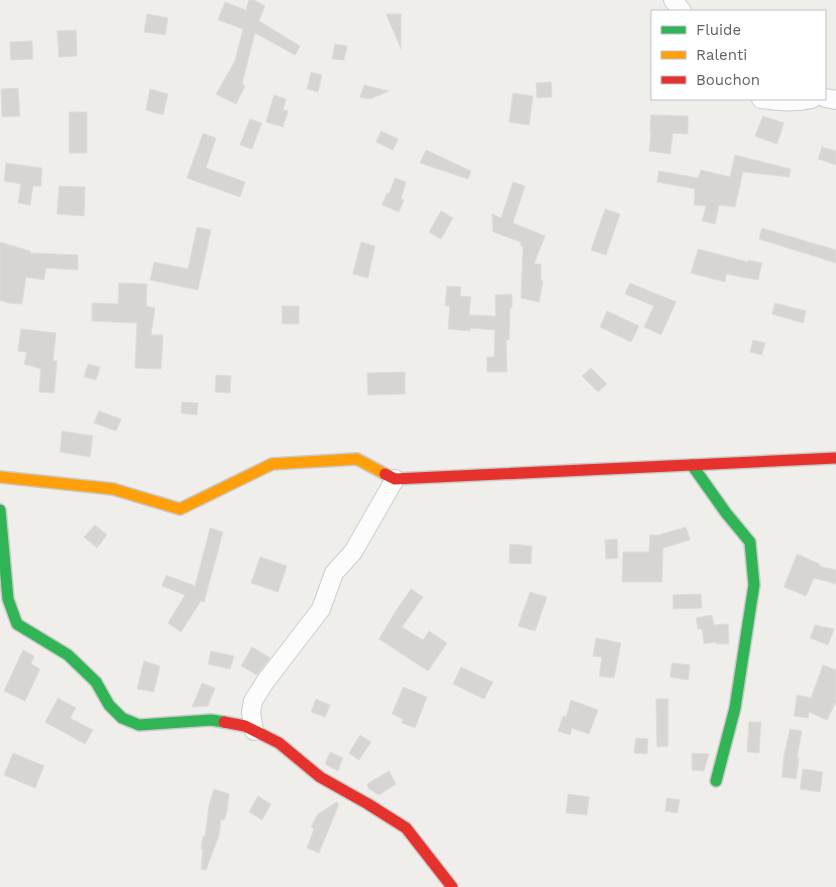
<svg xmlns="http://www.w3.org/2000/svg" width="836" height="887" viewBox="0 0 836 887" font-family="'Work Sans',sans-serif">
<rect width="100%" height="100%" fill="#efeeea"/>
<!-- building -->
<path fill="#d6d5d3" stroke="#deddd9" d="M 249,0 L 254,0 L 265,6 L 259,21 L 300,46 L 295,55 L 255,33 L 242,84 L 245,86 L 236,104 L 216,94 L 235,61 L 243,29 L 218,20 L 225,2 L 246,10 Z
M 147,14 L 168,18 L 165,35 L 144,32 Z
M 386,14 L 401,14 L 401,49 Z
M 76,30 L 77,56 L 59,57 L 57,31 Z
M 32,41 L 33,59 L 11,60 L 10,42 Z
M 335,44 L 347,46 L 344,60 L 332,59 Z
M 311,72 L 322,75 L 318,92 L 307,89 Z
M 551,82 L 552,97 L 537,98 L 536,83 Z
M 364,85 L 389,91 L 370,99 L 360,97 Z
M 18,88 L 20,116 L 2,117 L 1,89 Z
M 150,89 L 168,94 L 163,115 L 146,110 Z
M 513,93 L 533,96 L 529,125 L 509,122 Z
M 274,95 L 286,99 L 283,110 L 288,111 L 283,127 L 266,122 Z
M 69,112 L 87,112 L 87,153 L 69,153 Z
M 651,115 L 688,116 L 688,134 L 673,133 L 670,154 L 649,151 L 651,132 L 650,132 Z
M 763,116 L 784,123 L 777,144 L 755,136 Z
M 250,119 L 262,123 L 252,149 L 240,145 Z
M 381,131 L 398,139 L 393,150 L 376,142 Z
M 203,133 L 216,138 L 206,168 L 245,182 L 240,197 L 187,178 Z
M 822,147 L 836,151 L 836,165 L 818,159 Z
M 426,150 L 471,171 L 468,179 L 420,163 Z
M 735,155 L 791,169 L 789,177 L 743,172 L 735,207 L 719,205 L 715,224 L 702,221 L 706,206 L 694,205 L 695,189 L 657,182 L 659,171 L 698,178 L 701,170 L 730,177 Z
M 6,163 L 42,168 L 41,186 L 33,186 L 30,205 L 18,203 L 21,184 L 4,181 Z
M 395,178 L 406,182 L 401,199 L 404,200 L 399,212 L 382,205 L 387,193 L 389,194 Z
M 513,182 L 525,186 L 513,223 L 545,236 L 534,264 L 541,264 L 541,280 L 543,281 L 539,302 L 521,298 L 523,247 L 520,245 L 521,242 L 493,232 L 492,214 L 501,218 Z
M 59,186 L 85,187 L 84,216 L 57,214 Z
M 605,209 L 620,214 L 606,255 L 591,250 Z
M 441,211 L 453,218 L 441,239 L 429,232 Z
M 197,227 L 211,230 L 198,290 L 150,280 L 154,262 L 188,269 Z
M 762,228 L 836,250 L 836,263 L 759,239 Z
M 0,242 L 30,251 L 30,253 L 78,255 L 78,270 L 46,268 L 44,280 L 26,277 L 22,304 L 9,303 L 0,300 Z
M 361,242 L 375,246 L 368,278 L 353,274 Z
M 698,249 L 748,262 L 748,260 L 762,263 L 758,280 L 726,274 L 725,282 L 691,273 Z
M 119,283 L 147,284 L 146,306 L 155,308 L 151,335 L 163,335 L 161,369 L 135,368 L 137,323 L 92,321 L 92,303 L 118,304 Z
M 630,283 L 676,302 L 661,335 L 644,327 L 654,306 L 625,294 Z
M 447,286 L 461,287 L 460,296 L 471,297 L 469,315 L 496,316 L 495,295 L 512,294 L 512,308 L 510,308 L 509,340 L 506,340 L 507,372 L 487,372 L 487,357 L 494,357 L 495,330 L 470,328 L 470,331 L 448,329 L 450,306 L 445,306 Z
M 775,303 L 806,311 L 803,323 L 772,314 Z
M 282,306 L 299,306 L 299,324 L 282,324 Z
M 607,311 L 639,326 L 631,342 L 600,327 Z
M 21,329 L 56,333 L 53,361 L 57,361 L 54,393 L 39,392 L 41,369 L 24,364 L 27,352 L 18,351 Z
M 753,340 L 765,343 L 762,355 L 750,352 Z
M 88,364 L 100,367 L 96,380 L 84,377 Z
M 591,368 L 607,384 L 598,392 L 582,376 Z
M 405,372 L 405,394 L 368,395 L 367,373 Z
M 216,375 L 231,376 L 230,393 L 215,392 Z
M 182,402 L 198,403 L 197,415 L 181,413 Z
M 99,411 L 121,419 L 116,431 L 94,423 Z
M 62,431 L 93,436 L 90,457 L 60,452 Z
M 95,525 L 107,535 L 97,548 L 84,537 Z
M 686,527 L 690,540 L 663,548 L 662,582 L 622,582 L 623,552 L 649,552 L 650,535 L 659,535 Z
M 210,528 L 223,532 L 204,602 L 201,601 L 181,632 L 168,623 L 185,595 L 162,586 L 166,575 L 195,586 Z
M 617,539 L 618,558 L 606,559 L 605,540 Z
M 510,544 L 532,546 L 531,564 L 509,563 Z
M 797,554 L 820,564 L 819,566 L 836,570 L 836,584 L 814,578 L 806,596 L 784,587 Z
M 260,557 L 287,566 L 278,592 L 251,583 Z
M 411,589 L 423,597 L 402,627 L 423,640 L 429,631 L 447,643 L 428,671 L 379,639 L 397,609 Z
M 530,592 L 547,597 L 535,631 L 518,626 Z
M 701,594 L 702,608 L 673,609 L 673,595 Z
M 712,615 L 714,625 L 728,624 L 729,644 L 716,644 L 715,642 L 704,644 L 702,629 L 698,629 L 696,618 Z
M 815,625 L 834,629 L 828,645 L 810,638 Z
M 596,638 L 621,643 L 614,678 L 599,676 L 602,657 L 593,656 Z
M 252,647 L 270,658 L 257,675 L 241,666 Z
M 23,650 L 34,656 L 31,664 L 40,669 L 25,701 L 4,691 Z
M 211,651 L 234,656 L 230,669 L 208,664 Z
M 144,661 L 160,666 L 154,692 L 137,689 Z
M 672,663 L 690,665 L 688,680 L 670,677 Z
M 823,665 L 836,670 L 836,702 L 827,720 L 809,712 L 808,718 L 794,716 L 797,695 L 811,698 Z
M 461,667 L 493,682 L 484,699 L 453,684 Z
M 202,683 L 215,688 L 208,706 L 192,707 Z
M 403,687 L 427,697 L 415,728 L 402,723 L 403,719 L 392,714 Z
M 58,698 L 76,708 L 70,718 L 93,730 L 85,744 L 45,722 Z
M 316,699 L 330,705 L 325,717 L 311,712 Z
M 656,699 L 668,699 L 668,746 L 657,747 Z
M 571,700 L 598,710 L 589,734 L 572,728 L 570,735 L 558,731 L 563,716 L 566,717 Z
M 749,722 L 761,722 L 759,753 L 747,752 Z
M 790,729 L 802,731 L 797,757 L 799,758 L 796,779 L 782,777 L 784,756 Z
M 360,735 L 371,742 L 359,760 L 349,753 Z
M 636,738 L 648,739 L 647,754 L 634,753 Z
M 330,752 L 343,758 L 338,771 L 325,764 Z
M 13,753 L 44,766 L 35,788 L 4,775 Z
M 692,753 L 709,754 L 704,771 L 692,770 Z
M 803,769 L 823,772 L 820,792 L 800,789 Z
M 389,771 L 396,784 L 379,795 L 369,789 L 367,784 Z
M 214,789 L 229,794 L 227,811 L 224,820 L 221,820 L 219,835 L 206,870 L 201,869 L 203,849 L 201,849 L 203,836 L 205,837 L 209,805 Z
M 568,794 L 589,797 L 587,815 L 566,813 Z
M 258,796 L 271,804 L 262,820 L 249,812 Z
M 667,798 L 680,800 L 677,813 L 665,811 Z
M 337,802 L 339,804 L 319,853 L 307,848 L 314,829 L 311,827 L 318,814 Z"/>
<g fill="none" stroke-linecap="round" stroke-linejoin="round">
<!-- street casing -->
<g stroke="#cbcccc" stroke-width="20">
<path id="street" d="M 673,0 L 682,11
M 825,98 L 836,100
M 761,99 C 779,102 794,103 812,99
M 254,731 L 251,713 L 253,701 L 265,682 L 321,609 L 334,573 L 353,552 L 395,479"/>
</g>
<!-- fast casing -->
<g stroke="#cacacb" stroke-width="14">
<path id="fast" d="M 692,465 L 726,513 L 750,542 L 754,585 L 735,708 L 716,781
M 0,510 L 8,599 L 17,624 L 68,655 L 96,682 L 109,705 L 122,718 L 139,725 L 211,720 L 224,722"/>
</g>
<!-- slow casing -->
<g stroke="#cacacb" stroke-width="14">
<path id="slow" d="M 0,477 L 113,489 L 180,509 L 272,464 L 357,459 L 385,474"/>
</g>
<!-- jam casing -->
<g stroke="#cacacb" stroke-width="14">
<path id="jam" d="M 385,474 L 395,479 L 836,458
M 224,722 L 245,726 L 279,743 L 320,777 L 368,804 L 406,828 L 452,887"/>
</g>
<!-- street -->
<use href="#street" stroke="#fdfcfc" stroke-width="18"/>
<!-- fast -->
<use href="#fast" stroke="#30b455" stroke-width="11"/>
<!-- slow -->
<use href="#slow" stroke="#ff9f0a" stroke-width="11"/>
<!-- jam -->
<use href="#jam" stroke="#e5322d" stroke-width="11"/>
</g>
<!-- legend -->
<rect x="651" y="10" width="175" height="90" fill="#ffffff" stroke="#bfc1c3"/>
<rect x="661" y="26" width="25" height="8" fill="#30b455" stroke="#bfc1c3"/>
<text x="696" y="35" font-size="15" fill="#5f6368">Fluide</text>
<rect x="661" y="51" width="25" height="8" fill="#ff9f0a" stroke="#bfc1c3"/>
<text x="696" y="60" font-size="15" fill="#5f6368">Ralenti</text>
<rect x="661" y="76" width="25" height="8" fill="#e5322d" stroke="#bfc1c3"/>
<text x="696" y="85" font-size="15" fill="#5f6368">Bouchon</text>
</svg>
